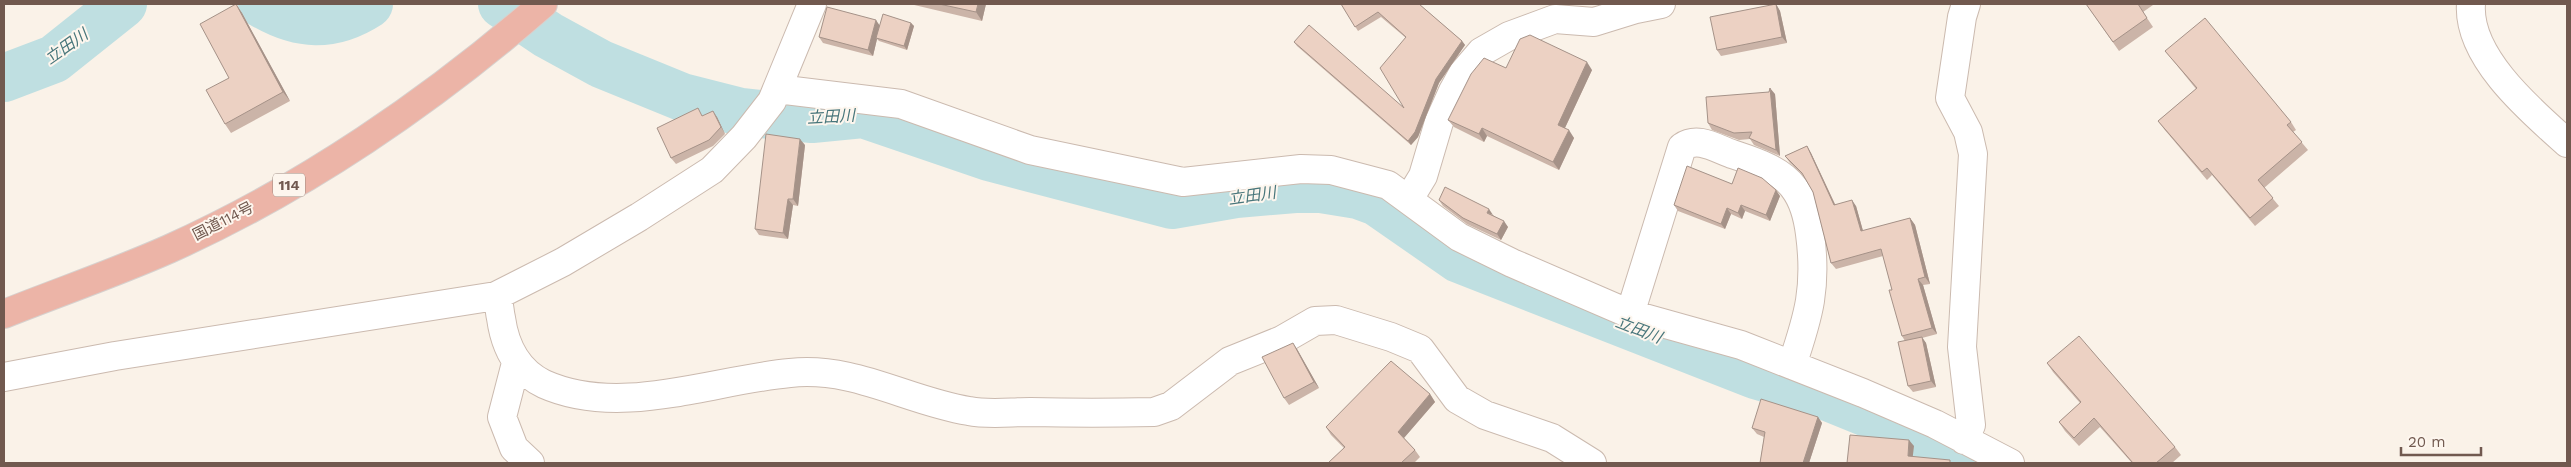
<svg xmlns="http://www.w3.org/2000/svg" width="2571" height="467" viewBox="0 0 2571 467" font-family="'Work Sans','Noto Sans JP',sans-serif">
<rect width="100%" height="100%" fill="#faf2e8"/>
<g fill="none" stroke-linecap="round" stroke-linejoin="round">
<!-- river -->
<path stroke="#bfdfe1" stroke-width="48" d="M 262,4 C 299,26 332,28 369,4
M 502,4 L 548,35 L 601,64 L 682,97 L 741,112 L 812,119 L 863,114 L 989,157 L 1172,205 L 1236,194 L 1295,189 L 1321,189 L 1358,195 L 1377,202 L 1459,259 L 1755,375 L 1823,395 L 1968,454 L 1984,463
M 4,78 L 54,59 L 123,4"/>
<!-- street casing -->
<g stroke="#cbbaaf" stroke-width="30">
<path id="street" d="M 2471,4 C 2467,57 2531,111 2567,143
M 777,89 L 901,104 L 1030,150 L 1183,182 L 1301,169 L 1331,170 L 1388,185 L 1459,237 L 1512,263 L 1630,314 L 1741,345 L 1863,393 L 1935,424 L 2010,463
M 1409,199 L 1423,176 L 1439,122 L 1453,91 L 1463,73 L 1481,52 L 1509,36 L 1555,19 L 1594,22 L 1636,9 L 1661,4
M 496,296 C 500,303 499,310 501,318 C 505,347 517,371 544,384 C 620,418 712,380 790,373 C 855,366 907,401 969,411 C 988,415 1010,412 1030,412 C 1071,413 1113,413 1154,412 L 1171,406 L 1230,361 L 1282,340 L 1315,321 L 1336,320 L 1391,337 L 1420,349 L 1457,399 L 1485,415 L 1552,438 L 1592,463
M 1630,314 L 1682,147 C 1698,136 1715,148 1732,154 C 1753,161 1780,169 1794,188 C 1804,201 1808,218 1810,234 C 1817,287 1809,315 1792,365
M 516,363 L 502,417 L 514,448 L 530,463
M 4,377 L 115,356 L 496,296 L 563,262 L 639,217 L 712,170 L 744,137 L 772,101 L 812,4
M 1964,440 L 1971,425 L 1962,347 L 1973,154 L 1968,132 L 1950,98 L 1962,17 L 1966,4"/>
</g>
<!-- highway casing -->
<g stroke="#d7d1ce" stroke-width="30">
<path id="highway" d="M 4,314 C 59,292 115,273 169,249 C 303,189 433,100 543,4"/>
</g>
<!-- street -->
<use href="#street" stroke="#fff" stroke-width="28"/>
<!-- highway -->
<use href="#highway" stroke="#ecb4a7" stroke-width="28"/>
</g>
<!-- wall -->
<path fill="#cbb4a8" d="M 236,4 L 242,13 L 290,101 L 231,133 L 225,124 Z
M 910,4 L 986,4 L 982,21 Z
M 1341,4 L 1419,4 L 1462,41 L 1465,45 L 1439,83 L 1418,137 L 1411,145 L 1297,46 L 1294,42 L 1404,108 L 1406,38 L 1381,17 L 1358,31 Z
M 1776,4 L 1780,11 L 1787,43 L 1721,56 L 1717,50 Z
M 2086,4 L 2152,4 L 2153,5 L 2143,12 L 2153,27 L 2119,51 Z
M 911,23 L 914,26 L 907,50 L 879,41 L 877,39 L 873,56 L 823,43 L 819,37 L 880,25 Z
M 2165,51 L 2291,122 L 2296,130 L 2293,132 L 2308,150 L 2264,188 L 2279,206 L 2255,226 L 2212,175 L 2207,180 L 2164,129 L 2158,121 L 2196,89 L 2171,58 Z
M 1506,68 L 1592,70 L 1565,128 L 1574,138 L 1559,170 L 1487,136 L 1484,142 L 1454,127 L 1448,120 Z
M 1775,94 L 1780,156 L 1754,145 L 1750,139 L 1739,140 L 1712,130 L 1708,123 Z
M 703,115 L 717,117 L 725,134 L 713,146 L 676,164 L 671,158 Z
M 805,145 L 798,206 L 793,205 L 788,239 L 759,235 L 755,229 Z
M 1807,146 L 1811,153 L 1835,204 L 1856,206 L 1863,231 L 1910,218 L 1915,225 L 1930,284 L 1923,285 L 1937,334 L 1922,338 L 1926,343 L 1936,387 L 1913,392 L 1908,386 L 1905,341 L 1902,336 L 1892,290 L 1883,256 L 1836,269 L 1831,263 L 1813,192 L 1805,177 L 1790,163 L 1785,156 Z
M 1732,184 L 1780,196 L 1770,221 L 1745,211 L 1742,219 L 1731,214 L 1725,229 L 1678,211 L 1674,205 Z
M 1439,200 L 1493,215 L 1508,227 L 1501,240 L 1467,224 L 1443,206 Z
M 1297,349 L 1319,388 L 1289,405 L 1284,398 Z
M 2047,363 L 2175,447 L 2181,455 L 2172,463 L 2132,463 L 2100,427 L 2079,446 L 2065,431 L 2059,422 L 2080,403 L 2053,372 Z
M 1430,394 L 1435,402 L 1404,438 L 1415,450 L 1420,457 L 1414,463 L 1328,463 L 1344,448 L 1331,435 L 1326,427 Z
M 1818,417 L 1822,423 L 1809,463 L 1760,463 L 1764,437 L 1757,434 L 1752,428 Z"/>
<!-- shaded-wall -->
<path fill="#a59288" d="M 236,4 L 242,13 L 290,101 L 283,92 Z
M 978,4 L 986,4 L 982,21 L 976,12 Z
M 1776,4 L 1780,11 L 1787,43 L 1782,37 Z
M 876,20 L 880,26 L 876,38 L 877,39 L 873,56 L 868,50 Z
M 911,23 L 914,26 L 907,50 L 904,46 Z
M 1462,41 L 1465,45 L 1439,83 L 1418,137 L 1411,145 L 1408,141 L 1436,79 Z
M 1587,62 L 1592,70 L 1563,132 L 1558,125 Z
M 1770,88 L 1775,94 L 1780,156 L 1776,150 Z
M 713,111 L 717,117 L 725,134 L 721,127 Z
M 1482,128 L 1487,136 L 1484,142 L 1479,134 Z
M 1569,130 L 1574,138 L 1559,170 L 1553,162 Z
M 800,139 L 805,145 L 798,206 L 793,199 Z
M 1807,146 L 1811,153 L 1838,211 L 1834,205 Z
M 1776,190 L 1780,196 L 1770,221 L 1766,215 Z
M 788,199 L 793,205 L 788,239 L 783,233 Z
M 1852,200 L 1856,206 L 1865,238 L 1861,231 Z
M 1741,205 L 1745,211 L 1742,219 L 1738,213 Z
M 1727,208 L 1731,214 L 1725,229 L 1721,224 Z
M 1489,209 L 1493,215 L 1487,213 Z
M 1910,218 L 1915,225 L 1930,284 L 1925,277 Z
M 1504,221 L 1508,227 L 1501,240 L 1497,234 Z
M 1918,279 L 1923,285 L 1937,334 L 1932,328 Z
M 1922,337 L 1926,343 L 1936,387 L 1931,381 Z
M 1293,343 L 1297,349 L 1319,388 L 1314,382 Z
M 1430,394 L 1435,402 L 1403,439 L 1398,432 Z
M 1818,417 L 1822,423 L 1809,463 L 1803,463 Z
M 1909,440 L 1914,446 L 1912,463 L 1908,456 Z"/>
<!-- building -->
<path fill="#ecd1c3" stroke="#a59288" d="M 236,4 L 283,92 L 225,124 L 206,90 L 229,78 L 200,24 Z
M 939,4 L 978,4 L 976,12 Z
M 1341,4 L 1419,4 L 1462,41 L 1436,79 L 1415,132 L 1408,141 L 1294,42 L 1309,25 L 1404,108 L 1380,68 L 1406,37 L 1378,12 L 1355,27 Z
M 1776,4 L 1782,37 L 1717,50 L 1710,17 Z
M 2086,4 L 2138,4 L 2147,18 L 2113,42 Z
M 827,7 L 876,20 L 868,50 L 819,37 Z
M 883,14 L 911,23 L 904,46 L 876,38 Z
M 2205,18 L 2291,122 L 2287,125 L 2302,142 L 2258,180 L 2273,198 L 2250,218 L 2207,168 L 2202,172 L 2158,121 L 2197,88 L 2165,51 Z
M 1530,35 L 1587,62 L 1558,125 L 1569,130 L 1553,162 L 1482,128 L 1479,134 L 1448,120 L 1471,74 L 1484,58 L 1506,68 L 1520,39 Z
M 1770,88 L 1776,150 L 1749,138 L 1752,132 L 1734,133 L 1708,123 L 1706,97 L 1769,92 Z
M 698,108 L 702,116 L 713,111 L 721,127 L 709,140 L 671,158 L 657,128 Z
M 766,134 L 800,139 L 793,199 L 788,199 L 783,233 L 755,229 Z
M 1807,146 L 1834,205 L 1852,200 L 1861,231 L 1910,218 L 1925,277 L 1918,279 L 1932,328 L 1902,336 L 1889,290 L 1892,290 L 1881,249 L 1831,263 L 1813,192 L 1802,173 L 1785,156 Z
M 1687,166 L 1732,184 L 1738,168 L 1762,178 L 1776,190 L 1766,215 L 1741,205 L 1738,213 L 1727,208 L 1721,224 L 1674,205 Z
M 1445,187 L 1489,209 L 1487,213 L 1504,221 L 1497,234 L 1463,218 L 1439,200 Z
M 2079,336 L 2175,447 L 2156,463 L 2133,463 L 2094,418 L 2074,438 L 2059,422 L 2081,402 L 2047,363 Z
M 1922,337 L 1931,381 L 1908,386 L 1898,342 Z
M 1293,343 L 1314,382 L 1284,398 L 1262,357 Z
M 1391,361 L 1430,394 L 1398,432 L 1415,450 L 1401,463 L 1328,463 L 1345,447 L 1326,427 Z
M 1761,399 L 1818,417 L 1803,463 L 1760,463 L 1765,432 L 1752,428 Z
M 1850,435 L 1909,440 L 1908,456 L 1950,460 L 1950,463 L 1847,463 Z"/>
<g text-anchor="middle" stroke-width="4" stroke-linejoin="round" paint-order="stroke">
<!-- shield labels -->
<rect fill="#fdf6ee" stroke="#9b887f" stroke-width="1" x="273" y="173.5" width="32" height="23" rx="4"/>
<g font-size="14" font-weight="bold" fill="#71594f">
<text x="289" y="190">114</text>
</g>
<!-- street labels -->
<g font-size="15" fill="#71594f" stroke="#fdf6ee">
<text transform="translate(223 221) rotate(-27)" y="5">国道114号</text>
</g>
<!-- water labels -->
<g font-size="16" font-style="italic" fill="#48767b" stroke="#fdf6ee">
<text transform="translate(66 46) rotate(-35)" y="6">立田川</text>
<text transform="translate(831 116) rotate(-3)" y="6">立田川</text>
<text transform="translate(1252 195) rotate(-8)" y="6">立田川</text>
<text transform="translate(1639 329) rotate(21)" y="6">立田川</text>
</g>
</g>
<!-- border -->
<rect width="2571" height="467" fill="none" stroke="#71594f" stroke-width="10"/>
<!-- scale -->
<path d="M2401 447v8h80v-8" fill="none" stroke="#71594f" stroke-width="2.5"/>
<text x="2408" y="447" font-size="15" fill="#71594f" stroke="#fdf6ee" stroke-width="4" paint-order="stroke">20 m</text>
</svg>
